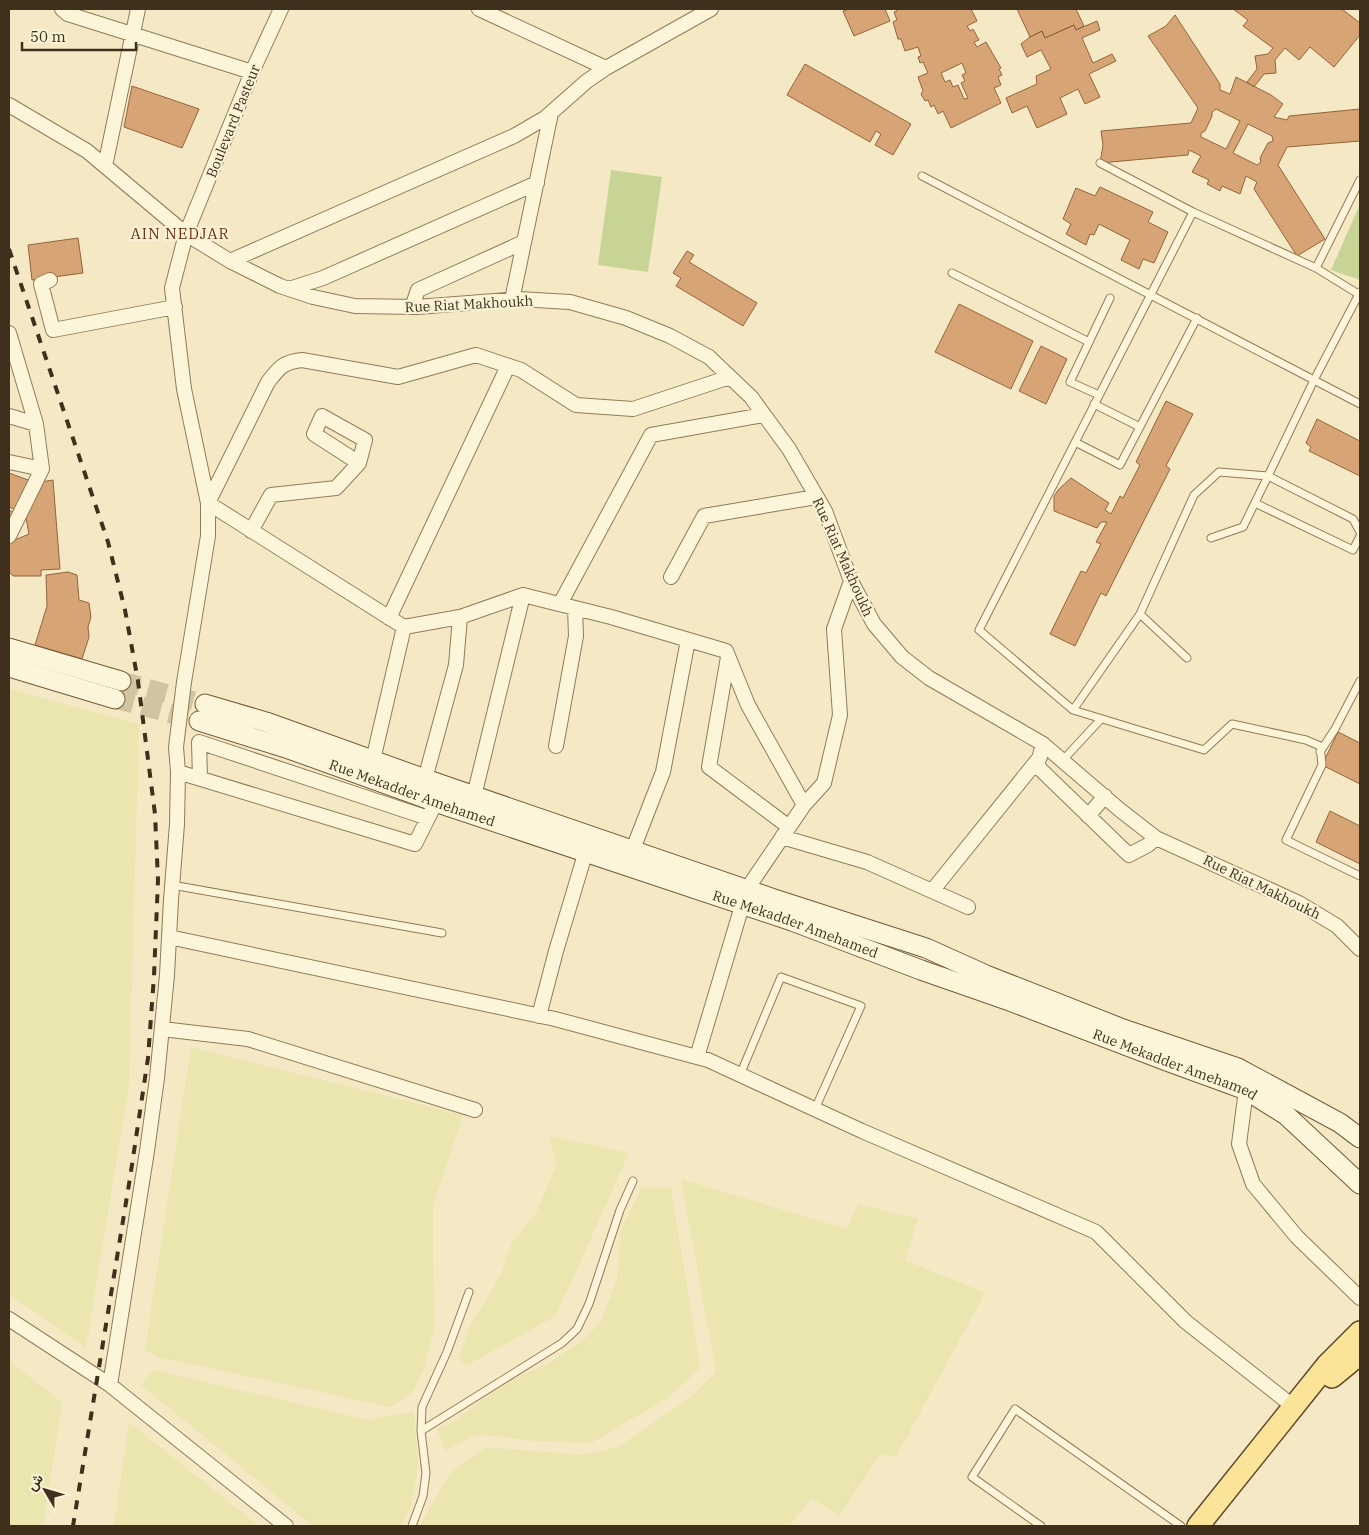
<svg xmlns="http://www.w3.org/2000/svg" width="1369" height="1535" viewBox="0 0 1369 1535" font-family="'IBM Plex Serif',Vazirmatn,serif">
<rect width="100%" height="100%" fill="#f4e9c4"/>
<!-- farmland -->
<path fill="#ebe5b0" d="M 9,689 L 139,724 L 129,1083 L 86,1348 L 9,1294 Z
M 191,1047 L 463,1115 L 433,1205 L 433,1265 L 435,1326 L 424,1368 L 412,1393 L 390,1407 L 157,1357 L 145,1350 Z
M 549,1136 L 629,1153 L 556,1316 L 467,1365 L 459,1360 L 470,1326 L 500,1277 L 512,1242 L 535,1215 L 557,1164 Z
M 681,1179 L 847,1229 L 858,1204 L 918,1219 L 905,1260 L 985,1293 L 896,1457 L 880,1454 L 839,1516 L 812,1498 L 789,1526 L 420,1526 L 450,1473 L 486,1447 L 583,1455 L 618,1447 L 690,1398 L 716,1372 Z
M 642,1187 L 671,1188 L 700,1368 L 669,1397 L 591,1443 L 533,1441 L 496,1436 L 475,1435 L 445,1451 L 437,1429 L 451,1423 L 509,1381 L 552,1361 L 582,1341 L 600,1323 L 617,1279 L 621,1229 Z
M 9,1360 L 62,1403 L 43,1526 L 9,1526 Z
M 154,1370 L 368,1420 L 414,1411 L 418,1460 L 416,1480 L 411,1505 L 401,1526 L 313,1526 L 141,1385 Z
M 129,1422 L 259,1526 L 114,1526 Z"/>
<!-- green -->
<path fill="#c8d496" d="M 611,170 L 662,177 L 648,272 L 598,265 Z
M 1360,204 L 1360,280 L 1331,270 Z"/>
<!-- building -->
<path fill="#d7a575" stroke="#94643a" fill-rule="evenodd" d="M 849,9 L 885,9 L 890,21 L 854,36 L 843,11 Z
M 896,9 L 971,9 L 977,21 L 967,26 L 970,31 L 973,29 L 979,40 L 974,42 L 977,47 L 986,42 L 1001,68 L 999,69 L 1002,75 L 998,77 L 1001,85 L 994,88 L 1001,103 L 951,128 L 943,111 L 938,114 L 934,105 L 931,107 L 928,100 L 925,101 L 921,94 L 923,91 L 918,77 L 928,73 L 923,62 L 920,63 L 918,57 L 921,56 L 918,47 L 905,51 L 901,39 L 898,39 L 893,22 L 897,20 L 894,12 L 897,11 ZM 962,63 L 966,73 L 962,75 L 965,81 L 961,83 L 968,98 L 964,99 L 958,85 L 953,87 L 950,80 L 945,82 L 941,73 Z
M 1017,9 L 1076,9 L 1084,26 L 1076,30 L 1074,25 L 1045,38 L 1042,31 L 1030,37 Z
M 1233,9 L 1342,9 L 1360,23 L 1360,35 L 1334,67 L 1310,47 L 1299,60 L 1285,48 L 1275,60 L 1276,73 L 1264,74 L 1254,87 L 1247,82 L 1257,69 L 1255,56 L 1268,54 L 1273,48 L 1243,26 L 1248,20 Z
M 1175,15 L 1220,84 L 1220,90 L 1230,94 L 1236,77 L 1271,95 L 1283,104 L 1274,117 L 1287,120 L 1289,116 L 1360,109 L 1360,141 L 1287,147 L 1278,165 L 1325,239 L 1297,256 L 1254,189 L 1257,182 L 1246,176 L 1240,194 L 1222,186 L 1220,191 L 1207,184 L 1209,180 L 1192,172 L 1201,156 L 1189,150 L 1188,155 L 1100,163 L 1103,145 L 1101,131 L 1191,123 L 1198,108 L 1148,36 L 1166,26 ZM 1216,109 L 1240,121 L 1226,149 L 1201,137 L 1201,133 L 1205,131 L 1212,116 L 1212,112 ZM 1248,124 L 1272,136 L 1273,141 L 1268,143 L 1260,158 L 1261,162 L 1257,165 L 1233,153 Z
M 1097,21 L 1100,30 L 1082,38 L 1093,63 L 1112,54 L 1116,61 L 1089,74 L 1100,97 L 1085,104 L 1078,89 L 1060,98 L 1067,114 L 1037,128 L 1027,106 L 1012,113 L 1006,98 L 1037,84 L 1036,76 L 1051,69 L 1041,50 L 1027,57 L 1021,44 L 1030,37 L 1042,31 L 1045,38 L 1074,25 L 1076,30 Z
M 805,64 L 911,124 L 893,155 L 875,145 L 881,134 L 876,131 L 870,142 L 787,95 Z
M 132,86 L 199,109 L 182,148 L 124,127 Z
M 1100,187 L 1153,212 L 1148,222 L 1168,232 L 1154,263 L 1143,259 L 1139,269 L 1121,260 L 1130,240 L 1099,224 L 1094,235 L 1090,234 L 1086,245 L 1066,234 L 1071,224 L 1063,219 L 1076,188 L 1095,196 Z
M 78,238 L 83,273 L 32,280 L 28,245 Z
M 687,251 L 694,255 L 689,262 L 757,303 L 743,326 L 676,286 L 681,278 L 673,273 Z
M 959,304 L 1033,341 L 1011,389 L 935,352 Z
M 1041,346 L 1067,359 L 1046,404 L 1019,391 Z
M 1166,401 L 1193,414 L 1166,466 L 1170,469 L 1106,596 L 1101,593 L 1075,646 L 1050,634 L 1081,571 L 1086,573 L 1101,544 L 1096,542 L 1107,522 L 1101,522 L 1097,528 L 1054,511 L 1054,496 L 1059,489 L 1071,478 L 1109,503 L 1105,510 L 1111,514 L 1120,496 L 1123,498 L 1140,465 L 1136,462 Z
M 1317,419 L 1360,441 L 1360,476 L 1309,451 L 1311,447 L 1306,443 Z
M 9,473 L 31,481 L 19,511 L 9,507 Z
M 53,480 L 60,569 L 41,570 L 41,576 L 13,576 L 9,572 L 9,544 L 10,542 L 29,534 L 26,518 L 32,499 L 40,482 Z
M 9,510 L 15,513 L 9,526 Z
M 68,572 L 77,575 L 79,600 L 89,603 L 91,617 L 88,627 L 89,637 L 82,659 L 35,645 L 47,606 L 46,575 Z
M 1338,732 L 1360,743 L 1360,784 L 1322,765 Z
M 1330,811 L 1360,826 L 1360,864 L 1316,842 Z"/>
<g fill="none" stroke-linecap="round" stroke-linejoin="round">
<!-- secondary-tunnel -->
<path stroke="#d0c4a3" stroke-width="19" stroke-dasharray="19 9" stroke-linecap="butt" d="M 121,681 L 205,704
M 115,699 L 199,721"/>
<!-- service casing -->
<g stroke="#917b57" stroke-width="9">
<path id="service" d="M 1100,163 L 1193,212
M 922,176 L 1360,404
M 1316,268 L 1360,295
M 952,273 L 1089,342
M 1360,292 L 1314,380 L 1268,476 L 1353,519 L 1360,532
M 1099,395 L 1070,382 L 1110,298
M 1094,404 L 1140,427
M 1075,442 L 1120,465 L 1197,318
M 1255,503 L 1353,550 L 1360,536
M 1140,614 L 1194,495 L 1219,472 L 1268,476 L 1243,527 L 1211,538
M 1187,658 L 1140,614 L 1073,710 L 979,630 L 1193,212 L 1316,268 L 1360,180
M 1073,710 L 1204,750 L 1232,724 L 1306,740 L 1320,746 L 1322,765 L 1286,840 L 1360,876
M 1320,752 L 1335,729 L 1360,681
M 1063,760 L 1101,719
M 172,885 L 442,933
M 740,1075 L 781,977 L 861,1006 L 815,1109
M 421,1431 L 562,1343 L 577,1329 L 589,1304 L 620,1210 L 633,1181
M 412,1526 L 423,1496 L 426,1473 L 421,1431 L 422,1407 L 447,1352 L 469,1292
M 1041,1526 L 972,1477 L 1015,1409 L 1181,1526"/>
</g>
<!-- minor casing -->
<g stroke="#917b57" stroke-width="16">
<path id="minor" d="M 62,9 L 68,14 L 252,72
M 479,9 L 606,68
M 9,105 L 87,151 L 186,234 L 230,261 L 280,286 L 313,297 L 355,306 L 417,307 L 519,299 L 570,302 L 626,318 L 670,336 L 709,357 L 751,397 L 789,449 L 825,511 L 851,581 L 874,624 L 902,657 L 929,678 L 1043,744 L 1120,810 L 1156,838 L 1299,903 L 1337,926 L 1360,949
M 105,166 L 138,9
M 230,261 L 514,136 L 545,118 L 587,81 L 606,68 L 711,9
M 50,280 L 41,284 L 53,330 L 175,307
M 289,289 L 323,278 L 537,183
M 512,300 L 551,113
M 412,307 L 418,290 L 524,242
M 9,333 L 36,424 L 9,416
M 730,377 L 633,409 L 576,405 L 521,370 L 476,355 L 398,377 L 302,360 C 283,362 279,368 268,382 L 208,503 L 404,627 L 460,617 L 523,595 L 611,617 L 726,651 L 748,705 L 804,805 L 824,783 L 840,715 L 834,629 L 851,581
M 9,462 L 42,469 L 36,424
M 251,531 L 271,495 L 336,488 L 359,463 L 314,434 L 322,416 L 365,440 L 359,463
M 9,536 L 42,469
M 671,577 L 704,516 L 816,497
M 560,604 L 651,435 L 764,415
M 389,618 L 508,366
M 728,657 L 709,767 L 789,827
M 1043,744 L 1037,766 L 1129,855 L 1148,845 L 1156,838
M 556,746 L 576,636 L 575,608
M 373,760 L 404,627
M 178,772 L 415,844 L 436,802
M 200,778 L 199,742 L 428,818
M 425,779 L 456,665 L 460,617
M 474,796 L 523,595
M 1088,816 L 1105,796
M 782,837 L 867,862 L 968,907
M 633,849 L 663,772 L 688,640
M 932,891 L 1040,757
M 169,937 L 555,1019 L 708,1060 L 862,1131 L 1096,1232 L 1186,1322 L 1294,1407
M 539,1016 L 556,951 L 586,851
M 162,1029 L 248,1039 L 475,1110
M 697,1057 L 747,889 L 804,805
M 1246,1090 L 1239,1144 L 1253,1184 L 1297,1237 L 1360,1298
M 9,1319 L 110,1385 L 286,1526
M 110,1385 L 147,1151 L 157,1078 L 167,975 L 171,900 L 177,824 L 178,772 L 176,747 L 184,682 L 208,536 L 208,503 L 184,389 L 172,288 L 186,234 L 252,72 L 281,9"/>
</g>
<!-- secondary casing -->
<g stroke="#735b3a" stroke-width="21">
<g id="secondary">
<path d="M 9,648 L 121,681"/>
<path d="M 9,667 L 115,699"/>
<path d="M 205,704 L 266,722 L 425,779 L 774,899 L 926,948 L 986,975 L 1123,1029 L 1238,1068 L 1340,1123 L 1360,1138"/>
<path id="s1" d="M 199,721 L 289,749 L 450,807 L 792,921 L 921,970 L 1007,1000 L 1169,1062 L 1230,1084 L 1246,1090 L 1286,1115 L 1360,1184"/>
</g>
</g>
<!-- primary casing -->
<g stroke="#5f472c" stroke-width="24">
<path id="primary" d="M 1332,1377 L 1360,1354
M 1198,1526 L 1327,1365 L 1360,1332"/>
</g>
<!-- service -->
<use href="#service" stroke="#fdf5d9" stroke-width="7"/>
<!-- minor -->
<use href="#minor" stroke="#fdf5d9" stroke-width="14"/>
<!-- secondary -->
<use href="#secondary" stroke="#fdf5d9" stroke-width="19"/>
<!-- primary -->
<use href="#primary" stroke="#fbe398" stroke-width="21"/>
<!-- rail -->
<path stroke="#3f301d" stroke-width="4" stroke-dasharray="9 9" stroke-linecap="butt" d="M 9,249 L 108,542 L 125,610 L 138,681 L 155,814 L 158,880 L 154,976 L 148,1058 L 130,1178 L 73,1526"/>
</g>
<g text-anchor="middle" stroke-width="4.5" stroke-linejoin="round" paint-order="stroke">
<!-- street labels -->
<g font-size="14" fill="#3f301d" stroke="#faf2d5">
<text transform="translate(233 121) rotate(-68)" y="5">Boulevard Pasteur</text>
<text transform="translate(469 304) rotate(-3)" y="5">Rue Riat Makhoukh</text>
<text transform="translate(843 557) rotate(66)" y="5">Rue Riat Makhoukh</text>
<text dy="5" stroke="none"><textPath href="#s1" startOffset="225">Rue Mekadder Amehamed</textPath></text>
<text transform="translate(1262 887) rotate(26)" y="5">Rue Riat Makhoukh</text>
<text dy="5" stroke="none"><textPath href="#s1" startOffset="630">Rue Mekadder Amehamed</textPath></text>
<text dy="5" stroke="none"><textPath href="#s1" startOffset="1035">Rue Mekadder Amehamed</textPath></text>
</g>
<!-- neighbourhood labels -->
<g font-size="15" letter-spacing="1" fill="#723117" stroke="#faf2d5">
<text x="180" y="239">AIN NEDJAR</text>
</g>
</g>
<!-- border -->
<rect width="1369" height="1535" fill="none" stroke="#3f301d" stroke-width="20"/>
<!-- north arrow -->
<g transform="translate(45 1490) rotate(308)" stroke="#faf2d5" stroke-width="4" paint-order="stroke">
<path d="M0-4L9 19L0 12L-9 19Z" fill="#3f301d"/>
<text y="-8" font-size="14" font-weight="bold" text-anchor="middle" fill="#3f301d">ش</text>
</g>
<!-- scale -->
<path d="M22 42v8h114v-8" fill="none" stroke="#3f301d" stroke-width="2.5"/>
<text x="30" y="42" font-size="15" fill="#3f301d" stroke="#faf2d5" stroke-width="4" paint-order="stroke">50 m</text>
</svg>
